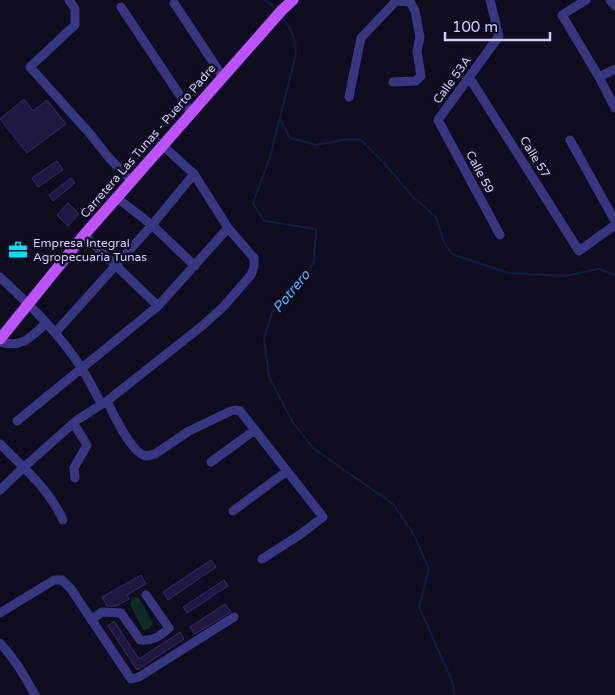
<svg xmlns="http://www.w3.org/2000/svg" width="615" height="695" viewBox="0 0 615 695" font-family="'Varela Round',sans-serif">
<rect width="100%" height="100%" fill="#0f0c20"/>
<!-- green -->
<path fill="#0f2a29" d="M 133,597 L 139,598 L 153,623 L 149,629 L 143,630 L 130,604 Z"/>
<g fill="none" stroke-linecap="round" stroke-linejoin="round">
<!-- stream -->
<path stroke="#0a1f41" stroke-width="2" d="M 264,0 L 271,4 L 276,10
M 282,17 C 292,30 296,38 296,54 L 270,157 L 253,203 L 264,221 L 316,229 L 314,263 L 273,310 L 264,338 L 269,377 L 292,421 L 313,448 L 393,504 L 413,533 L 429,569 L 419,607 L 453,683 L 454,695
M 280,119 L 290,138 L 316,145 L 347,139 L 361,140 L 384,163 L 413,197 L 436,217 L 444,242 L 452,254 L 509,273 L 564,276 L 599,269 L 615,275"/>
</g>
<!-- building -->
<path fill="#201841" stroke="#36296e" d="M 24,99 L 33,111 L 47,100 L 66,124 L 27,153 L 0,119 Z
M 57,161 L 63,170 L 38,187 L 32,178 Z
M 71,178 L 75,183 L 53,201 L 49,195 Z
M 68,203 L 79,214 L 68,226 L 57,215 Z
M 211,560 L 216,567 L 168,600 L 163,592 Z
M 141,575 L 146,584 L 127,595 L 129,599 L 116,606 L 107,606 L 102,597 Z
M 224,580 L 228,586 L 187,613 L 183,607 Z
M 225,604 L 231,612 L 195,634 L 190,627 Z
M 114,621 L 139,659 L 180,632 L 184,639 L 137,670 L 108,626 Z"/>
<g fill="none" stroke-linecap="round" stroke-linejoin="round">
<!-- minor -->
<path stroke="#383680" stroke-width="9" d="M 69,0 L 75,9 L 75,25 L 30,67 L 91,135 L 109,158 L 132,181
M 490,0 L 499,36 L 438,120 L 500,235
M 586,0 L 562,15 L 599,77 L 615,108
M 610,0 L 615,6
M 174,3 L 223,77
M 121,7 L 191,112
M 469,77 L 579,251 L 615,225
M 599,77 L 615,69
M 393,82 L 416,81 L 421,76 L 417,51 L 420,37 L 415,11 L 410,2 L 397,1
M 349,97 L 361,38 L 397,0
M 570,140 L 615,221
M 117,198 L 152,225 L 195,266
M 84,235 L 158,306
M 0,277 C 30,305 60,334 82,369 C 89,380 95,392 101,403
M 55,333 L 152,225 L 194,174
M 0,342 C 23,348 30,338 46,323
M 107,401 C 114,415 131,453 146,456 L 155,454 L 189,431 L 231,411 L 235,410 L 240,411 L 323,517 L 301,534 L 262,559
M 17,421 L 158,306 L 228,228
M 74,424 L 87,445 L 74,468 L 75,478
M 0,444 C 24,468 49,489 63,520
M 211,462 L 255,430
M 0,490 L 24,467 L 77,420 L 107,401 L 202,326 L 224,306 L 251,275 L 254,267 L 254,258 L 228,228 L 194,174 L 162,145
M 233,511 L 287,471
M 0,613 L 54,580 L 62,580 L 71,589 L 131,679 L 139,677 L 234,617
M 91,620 L 102,612 L 121,613 L 140,640 C 153,641 159,637 169,628 L 146,595
M 0,643 C 14,658 25,676 35,695"/>
<!-- major -->
<path stroke="#bd52ff" stroke-width="11" d="M 0,339 L 84,235 L 282,10 L 293,0"/>
</g>
<!-- icons -->
<defs>
<g id="office-bare" transform="scale(1.5)"><path d="M-6-3h4V-5.5h4V-3h4V5H-6ZM-1-4.5V-3h2v-1.5ZM-6 0V1H6V0Z" fill="#00e0f6" stroke="#0f0c20" stroke-width="2.5" paint-order="stroke"/></g>
</defs>
<g fill-rule="evenodd">
<use href="#office-bare" x="18" y="250"/>
</g>
<g text-anchor="middle" stroke-width="5" stroke-linejoin="round" paint-order="stroke">
<!-- street labels -->
<g font-size="12" fill="#d1cbff" stroke="#0f0c20">
<text transform="translate(452 80) rotate(-54)" y="4">Calle 53A</text>
<text transform="translate(148 141) rotate(-49)" y="4">Carretera Las Tunas - Puerto Padre</text>
<text transform="translate(535 157) rotate(58)" y="4">Calle 57</text>
<text transform="translate(480 172) rotate(62)" y="4">Calle 59</text>
</g>
<!-- poi labels -->
<g font-size="12" fill="#d1cbff" stroke="#0f0c20" text-anchor="start">
<text x="33" y="247">Empresa Integral<tspan x="33" dy="14">Agropecuaria Tunas</tspan></text>
</g>
<!-- water labels -->
<g font-size="14" font-style="italic" fill="#59b4ff" stroke="#0f0c20">
<text transform="translate(291 291) rotate(-51)" y="5">Potrero</text>
</g>
</g>
<!-- scale -->
<path d="M445 32v8h105v-8" fill="none" stroke="#d1cbff" stroke-width="2.5"/>
<text x="452" y="32" font-size="15" fill="#d1cbff" stroke="#0f0c20" stroke-width="4" paint-order="stroke">100 m</text>
</svg>
